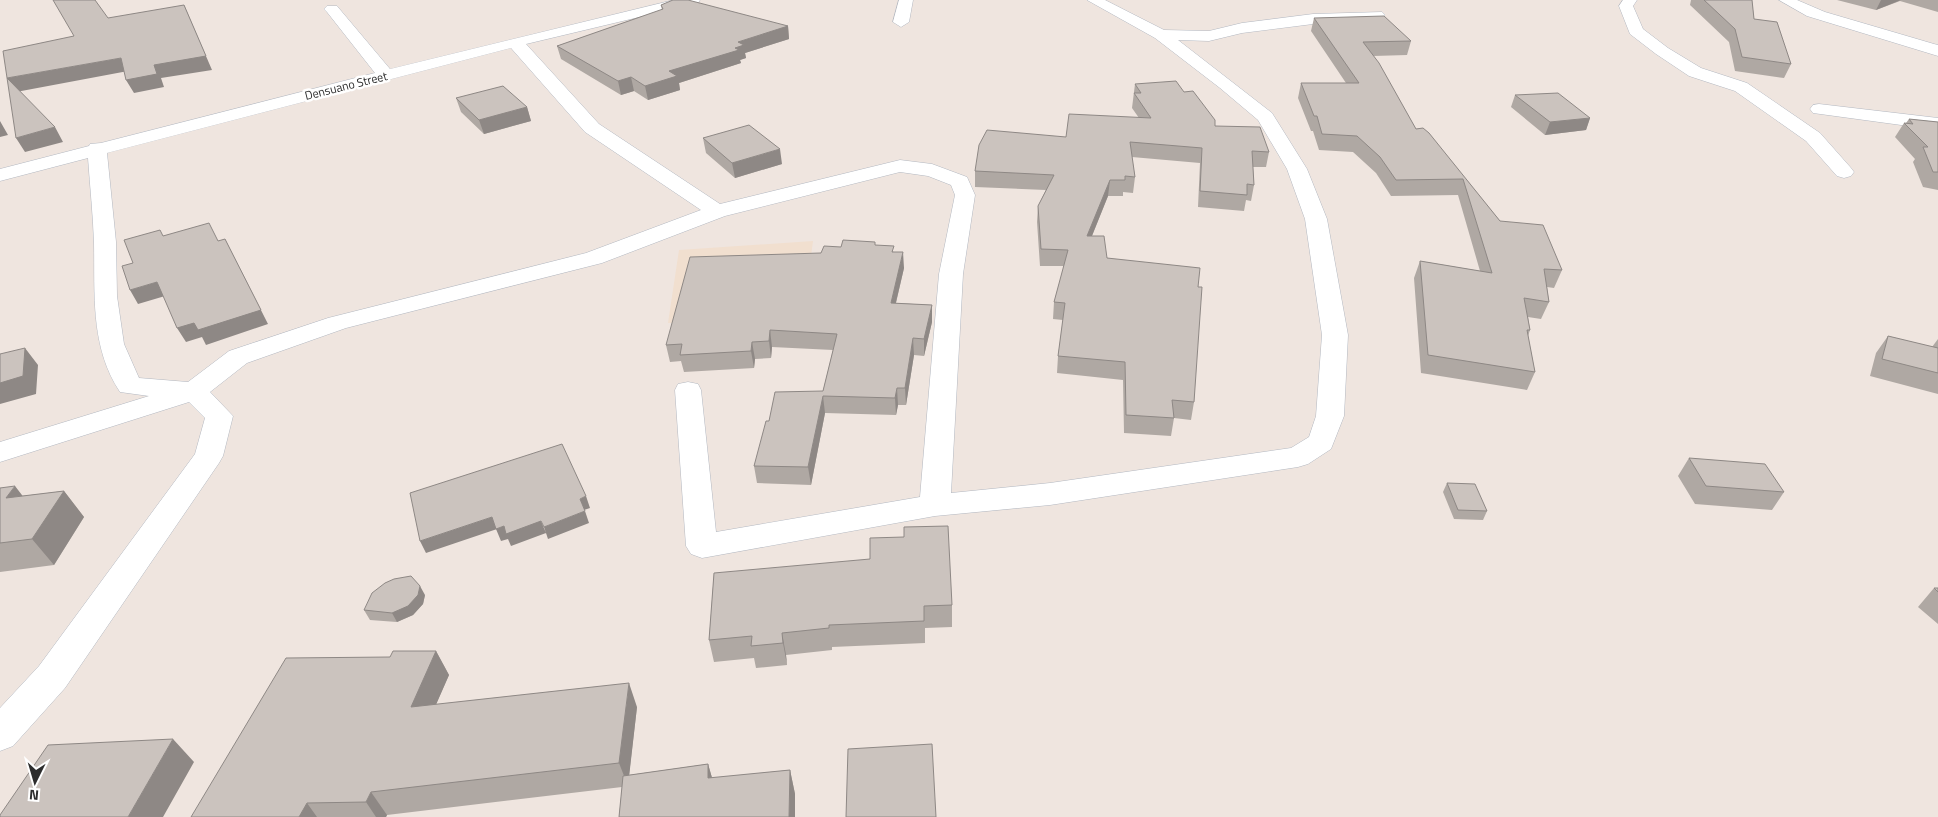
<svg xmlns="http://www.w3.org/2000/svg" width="1938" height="817" viewBox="0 0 1938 817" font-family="'Titillium Web',sans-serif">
<rect width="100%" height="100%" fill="#efe5df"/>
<!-- education -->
<path fill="#f1dfcf" d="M 813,241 L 803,318 L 668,323 L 679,250 Z"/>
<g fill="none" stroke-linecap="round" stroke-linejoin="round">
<!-- minor casing -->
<g stroke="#b3b8c1" stroke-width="1">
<path id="minor" d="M 674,0 L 700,0 L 698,3 L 526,44 L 599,124 L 720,204 L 900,160 L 932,164 L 967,177 L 975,195 L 963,274 L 951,493 L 1050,483 L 1291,448 L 1309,437 L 1316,416 L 1322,335 L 1305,219 L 1287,169 L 1258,120 L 1220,88 L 1155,38 L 1087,0 L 1105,0 L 1164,30 L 1209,31 L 1242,23 L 1313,14 L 1382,12 L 1385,15 L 1382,18 L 1377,20 L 1313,24 L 1242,33 L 1209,41 L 1178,40 L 1272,113 L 1307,169 L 1327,219 L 1348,335 L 1344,416 L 1331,449 L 1308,464 L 1298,467 L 1050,505 L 935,516 L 702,558 L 691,554 L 686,546 L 675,390 L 678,384 L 688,382 L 698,384 L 701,390 L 716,532 L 920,497 L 939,274 L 955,195 L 951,185 L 928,176 L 900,172 L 725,216 L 602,263 L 346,328 L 247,363 L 210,392 L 233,416 L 223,456 L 219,463 L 65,688 L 13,746 L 0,751 L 0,708 L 39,666 L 195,454 L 205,418 L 189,402 L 0,462 L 0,442 L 149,396 L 120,392 C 90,347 95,294 94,243 C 93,215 90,186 88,158 L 0,181 L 0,169 L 89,146 L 90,144 L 101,143 L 375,73 L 327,12 L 324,9 L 327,6 L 337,6 L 390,69 ZM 511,48 L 585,132 L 701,210 L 586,253 L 328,318 L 229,351 L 188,382 L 139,378 L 124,344 L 117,296 L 116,242 L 107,153 Z
M 899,0 L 913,0 L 909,22 L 901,27 L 893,22 Z
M 1623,0 L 1637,0 L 1633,6 L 1643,29 L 1668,48 L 1701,68 L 1747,83 L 1820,133 L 1851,168 L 1854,172 L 1851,176 L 1844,178 L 1837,176 L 1806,141 L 1735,91 L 1689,76 L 1656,54 L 1630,34 L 1619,6 Z
M 1779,0 L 1797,0 L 1825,12 L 1934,44 L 1938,45 L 1938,56 L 1807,16 Z
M 1819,104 L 1938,118 L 1938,130 L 1813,113 L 1810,109 L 1813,105 Z"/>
</g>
<!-- minor -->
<use href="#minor" fill="#fff" fill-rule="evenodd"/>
</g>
<!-- wall -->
<path fill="#afa8a3" d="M 1691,0 L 1752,0 L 1754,19 L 1791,64 L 1784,78 L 1735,71 L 1729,42 L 1690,5 Z
M 1837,0 L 1938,0 L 1938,12 L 1900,1 L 1876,10 Z
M 661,5 L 788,26 L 789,39 L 745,53 L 746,58 L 740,60 L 741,63 L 679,83 L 680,90 L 648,100 L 634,91 L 621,95 L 561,59 L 557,46 L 662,10 Z
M 1314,18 L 1411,41 L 1407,55 L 1373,56 L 1416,129 L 1423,128 L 1500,221 L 1562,270 L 1554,288 L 1547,287 L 1549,302 L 1541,319 L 1528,317 L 1530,330 L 1528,336 L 1535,372 L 1527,390 L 1421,373 L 1414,278 L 1420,261 L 1480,271 L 1458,195 L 1391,196 L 1376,173 L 1353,152 L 1319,150 L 1313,131 L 1311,131 L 1298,98 L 1301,83 L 1346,83 L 1311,31 Z
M 1135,84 L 1184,92 L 1215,126 L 1269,152 L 1266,167 L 1253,167 L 1254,185 L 1251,201 L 1246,200 L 1244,211 L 1198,207 L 1200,163 L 1132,157 L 1135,177 L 1133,193 L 1123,192 L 1123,196 L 1108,196 L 1092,236 L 1107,258 L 1198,287 L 1194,402 L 1191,420 L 1174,418 L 1171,436 L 1124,433 L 1123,380 L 1057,373 L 1058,356 L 1063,320 L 1053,319 L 1054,302 L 1064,266 L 1040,266 L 1037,222 L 1038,206 L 1046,190 L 975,187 L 975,171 L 1066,137 L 1139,118 L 1132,108 Z
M 1515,95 L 1590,118 L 1586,130 L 1545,135 L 1511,107 Z
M 456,98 L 527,107 L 531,121 L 484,134 L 461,112 Z
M 1909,119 L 1938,122 L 1938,190 L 1923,187 L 1913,162 L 1915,159 L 1895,137 L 1904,123 L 1906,123 Z
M 703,138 L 782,164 L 735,178 L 706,153 Z
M 876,245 L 894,252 L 904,268 L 896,303 L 932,305 L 932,322 L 924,356 L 914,355 L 906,405 L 898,405 L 896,415 L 825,413 L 811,485 L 757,483 L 754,466 L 769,421 L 823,391 L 833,350 L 772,347 L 771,358 L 755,359 L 754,368 L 684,372 L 681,361 L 670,362 L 666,345 L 821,253 L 841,247 Z
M 1888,336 L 1932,347 L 1938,339 L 1938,394 L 1870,376 L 1876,353 Z
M 1689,458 L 1784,492 L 1772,510 L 1695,504 L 1678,476 Z
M 1447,483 L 1487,511 L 1483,520 L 1454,519 L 1443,492 Z
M 0,488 L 22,496 L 64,491 L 84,517 L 54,565 L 0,572 Z
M 714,573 L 952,605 L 952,627 L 925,628 L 925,643 L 832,647 L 832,650 L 786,655 L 787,665 L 756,668 L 754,658 L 714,662 L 709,640 Z
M 1934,588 L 1938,588 L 1938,624 L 1918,607 Z
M 425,595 L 423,604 L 413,615 L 397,622 L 370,620 L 364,610 Z
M 436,651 L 449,675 L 436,704 L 637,707 L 629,775 L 708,764 L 712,778 L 790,770 L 795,794 L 795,817 L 619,817 L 622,787 L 387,815 L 386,817 L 191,817 L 390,657 Z"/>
<!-- shaded-wall -->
<path fill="#8e8885" d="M 1881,0 L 1901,0 L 1876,10 Z
M 184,5 L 212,70 L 161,78 L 164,87 L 134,93 L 126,80 L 154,65 Z
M 788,26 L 789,39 L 745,53 L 746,58 L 740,60 L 741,63 L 679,83 L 680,90 L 648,100 L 645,86 L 669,71 L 735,48 L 738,42 Z
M 121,58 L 128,71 L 16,92 L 7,78 Z
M 631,77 L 634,91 L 621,95 L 618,81 Z
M 527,107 L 531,121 L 484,134 L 479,120 Z
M 1590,118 L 1586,130 L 1545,135 L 1550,122 Z
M 0,121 L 8,135 L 0,137 Z
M 55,127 L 63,142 L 25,152 L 16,138 Z
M 780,149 L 782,164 L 735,178 L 732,163 Z
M 1110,180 L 1108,196 L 1085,253 L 1087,236 Z
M 225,239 L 268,324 L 206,345 L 202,337 L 186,342 L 177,328 Z
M 903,252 L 904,268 L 892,319 L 891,303 Z
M 157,282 L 165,296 L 138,304 L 130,290 Z
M 932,305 L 932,322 L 924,356 L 924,339 Z
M 770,330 L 772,347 L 771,358 L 769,341 Z
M 913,338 L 914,355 L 906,405 L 905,388 Z
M 752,342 L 755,359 L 754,368 L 751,351 Z
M 25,348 L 38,365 L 36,394 L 0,404 L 0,383 Z
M 897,388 L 898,405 L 896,415 L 895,398 Z
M 823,396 L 825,413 L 811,485 L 808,467 Z
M 15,486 L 35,512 L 6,498 Z
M 64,491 L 84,517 L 54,565 L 32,539 Z
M 586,496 L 590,508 L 584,510 L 580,499 Z
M 585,511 L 589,523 L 548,539 L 544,527 Z
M 492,517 L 497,529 L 426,553 L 420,541 Z
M 541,521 L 546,533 L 511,546 L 508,539 L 501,541 L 496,529 L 504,526 Z
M 420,586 L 425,595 L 423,604 L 413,615 L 397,622 L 392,613 Z
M 782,633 L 786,655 L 787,665 L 783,643 Z
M 436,651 L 449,675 L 425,730 L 411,707 Z
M 629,683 L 637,707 L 628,786 L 619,763 Z
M 173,739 L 194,762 L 163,817 L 128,817 Z
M 708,764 L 715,788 L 708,778 Z
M 790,770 L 795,794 L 795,817 L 789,817 Z
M 371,792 L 387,815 L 386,817 L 376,817 L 366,802 Z
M 307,803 L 317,817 L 299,817 Z"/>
<!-- building -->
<path fill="#cbc3be" stroke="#8e8885" d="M 53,0 L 95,0 L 108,18 L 184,5 L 206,56 L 154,65 L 157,74 L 126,80 L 121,58 L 7,78 L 55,127 L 16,138 L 3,51 L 74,36 Z
M 673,0 L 688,0 L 788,26 L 738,42 L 744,45 L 735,48 L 739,50 L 669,71 L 677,76 L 645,86 L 631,77 L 618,81 L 557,46 L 663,9 L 661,5 Z
M 1704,0 L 1752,0 L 1754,19 L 1777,22 L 1791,64 L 1742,57 L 1735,29 Z
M 1384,16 L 1411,41 L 1363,42 L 1379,63 L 1416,129 L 1423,128 L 1429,133 L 1500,221 L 1543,225 L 1562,270 L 1544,269 L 1549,302 L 1524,298 L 1530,330 L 1527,330 L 1535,372 L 1428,355 L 1420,261 L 1492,273 L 1463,179 L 1396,180 L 1380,157 L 1357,136 L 1322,134 L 1317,116 L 1314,116 L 1301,83 L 1359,83 L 1314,18 Z
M 1176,81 L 1184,92 L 1193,91 L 1215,120 L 1215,126 L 1260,127 L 1269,152 L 1252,151 L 1254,185 L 1247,184 L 1247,195 L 1200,191 L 1202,148 L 1130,142 L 1135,177 L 1125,176 L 1125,180 L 1110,180 L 1087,236 L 1104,236 L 1107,258 L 1200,268 L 1198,287 L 1202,287 L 1194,402 L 1172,400 L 1174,418 L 1126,415 L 1125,362 L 1058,356 L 1065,303 L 1054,302 L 1068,250 L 1041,249 L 1038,206 L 1054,175 L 975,171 L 979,145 L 987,130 L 1066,137 L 1069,114 L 1151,118 L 1134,93 L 1141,93 L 1135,84 Z
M 503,86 L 527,107 L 479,120 L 456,98 Z
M 1558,93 L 1590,118 L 1550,122 L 1515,95 Z
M 1909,119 L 1938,122 L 1938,172 L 1933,172 L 1923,147 L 1928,147 L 1904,123 L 1913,124 Z
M 749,125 L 780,149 L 732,163 L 703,138 Z
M 209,223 L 218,241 L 225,239 L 261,310 L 198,330 L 194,323 L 177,328 L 157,282 L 130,290 L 122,266 L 133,263 L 124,240 L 160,230 L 163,236 Z
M 843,240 L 875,242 L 875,245 L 894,246 L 892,252 L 903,252 L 891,303 L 932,305 L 924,339 L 913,338 L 905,388 L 897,388 L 895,398 L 823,396 L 808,467 L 754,466 L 766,421 L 769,421 L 775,392 L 823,391 L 837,334 L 770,330 L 769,341 L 752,342 L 751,351 L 680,355 L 682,344 L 666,345 L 690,257 L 821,253 L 824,246 L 841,247 Z
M 1888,336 L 1938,348 L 1938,373 L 1882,359 Z
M 25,348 L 23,376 L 0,383 L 0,354 Z
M 562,444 L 586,496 L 580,499 L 585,511 L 544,527 L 541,521 L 506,534 L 504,526 L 496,529 L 492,517 L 420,541 L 410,493 Z
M 1689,458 L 1765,464 L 1784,492 L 1706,486 Z
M 1447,483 L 1475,484 L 1487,511 L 1458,510 Z
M 15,486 L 6,498 L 64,491 L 32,539 L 0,543 L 0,488 Z
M 948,526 L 952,605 L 924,606 L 924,621 L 829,625 L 829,628 L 782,633 L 783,643 L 751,646 L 752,636 L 709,640 L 714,573 L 870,559 L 870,538 L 904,537 L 904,527 Z
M 411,576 L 420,586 L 418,595 L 408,606 L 392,613 L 364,610 L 372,593 L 385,583 L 394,579 Z
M 1934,588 L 1938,588 L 1938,592 Z
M 393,651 L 436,651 L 411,707 L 629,683 L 619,763 L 371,792 L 366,802 L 307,803 L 299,817 L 191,817 L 286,658 L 390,657 Z
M 173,739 L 128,817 L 0,817 L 0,815 L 48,745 Z
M 932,744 L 936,817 L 846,817 L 848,749 Z
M 708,764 L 708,778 L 790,770 L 789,817 L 619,817 L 623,776 Z"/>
<g text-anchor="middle" stroke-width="5" stroke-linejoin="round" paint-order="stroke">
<!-- far-street labels -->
<g font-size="12" fill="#2d2d2d" stroke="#fff">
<text transform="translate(346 86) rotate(-14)" y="4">Densuano Street</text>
</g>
</g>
<!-- north arrow -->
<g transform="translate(35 782) rotate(185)" stroke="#ffffff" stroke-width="4" paint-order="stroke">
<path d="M0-4L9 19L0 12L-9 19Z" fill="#2d2d2d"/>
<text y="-8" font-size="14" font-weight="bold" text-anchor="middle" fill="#2d2d2d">N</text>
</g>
</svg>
